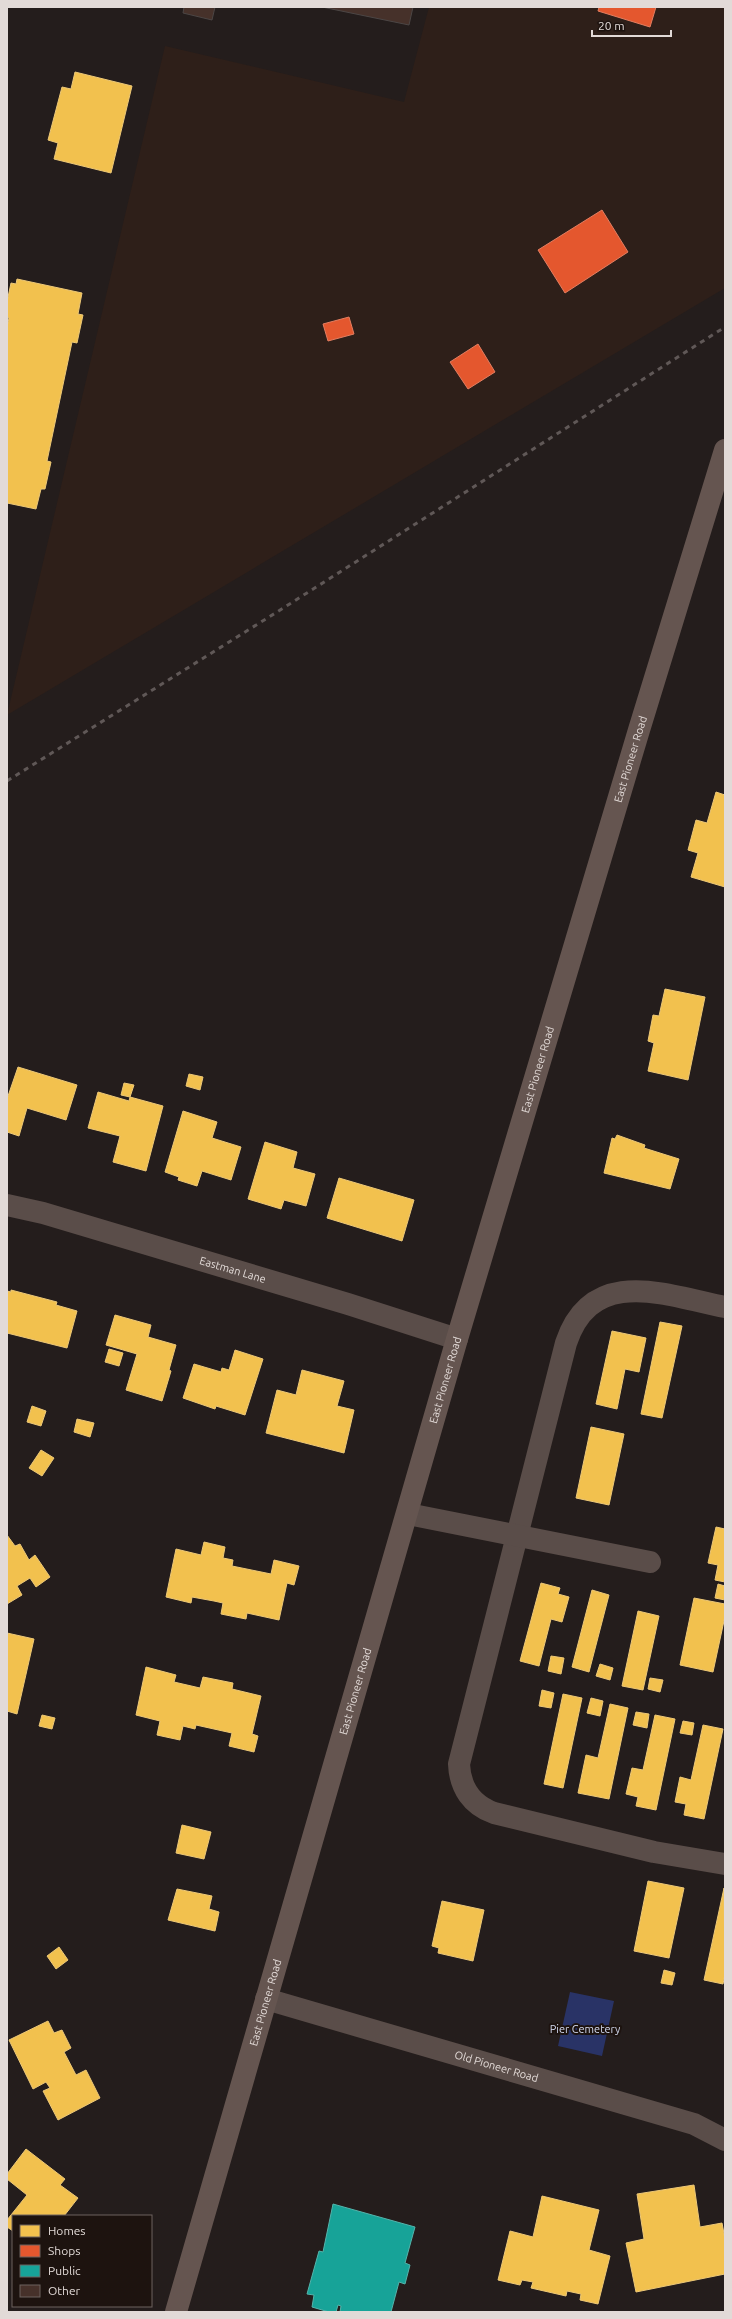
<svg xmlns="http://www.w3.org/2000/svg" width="732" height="2319" viewBox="0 0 732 2319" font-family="Ubuntu,sans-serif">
<rect width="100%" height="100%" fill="#241d1c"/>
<!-- built -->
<path fill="#2e1f19" d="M 429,7 L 725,7 L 725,288 L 7,715 L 165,46 L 404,102 Z"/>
<!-- green -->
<path fill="#293366" d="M 570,1992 L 614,2001 L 602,2056 L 558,2046 Z"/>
<!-- homes -->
<path fill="#f2c14e" stroke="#edc877" d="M 75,72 L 132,86 L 111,173 L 54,159 L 58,143 L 48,140 L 62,87 L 71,89 Z
M 17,279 L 82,293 L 78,314 L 83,315 L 77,343 L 72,342 L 47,461 L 51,462 L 45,489 L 41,489 L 36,509 L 7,503 L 7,327 L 9,318 L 7,317 L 7,302 L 11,283 L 16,284 Z
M 716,792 L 725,795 L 725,887 L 691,877 L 698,853 L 688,850 L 696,820 L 707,823 Z
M 665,989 L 705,997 L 688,1080 L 648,1071 L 654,1043 L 648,1041 L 653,1015 L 659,1016 Z
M 18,1067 L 77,1085 L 66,1120 L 27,1108 L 19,1136 L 7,1132 L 7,1099 Z
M 189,1074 L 203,1077 L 200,1090 L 186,1086 Z
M 124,1083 L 134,1085 L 130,1097 L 121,1095 Z
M 98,1092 L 129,1101 L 130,1097 L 163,1106 L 146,1171 L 113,1162 L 120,1136 L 88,1128 Z
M 183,1111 L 217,1122 L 212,1138 L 241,1147 L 231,1180 L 202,1171 L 197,1186 L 178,1180 L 179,1177 L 165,1172 Z
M 617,1135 L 645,1145 L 644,1148 L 679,1159 L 670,1189 L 604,1173 L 612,1138 L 615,1139 Z
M 265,1142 L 297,1152 L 293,1168 L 315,1174 L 306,1206 L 284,1200 L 281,1209 L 248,1199 Z
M 339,1178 L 414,1200 L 402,1241 L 327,1218 Z
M 11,1290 L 57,1302 L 56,1305 L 77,1311 L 67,1348 L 7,1333 L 7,1291 L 11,1292 Z
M 115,1315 L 151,1325 L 148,1337 L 176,1345 L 169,1370 L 171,1371 L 162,1401 L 126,1390 L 137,1354 L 106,1345 Z
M 660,1322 L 682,1326 L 662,1418 L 641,1414 Z
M 612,1331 L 646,1338 L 639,1372 L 625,1369 L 617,1409 L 596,1404 Z
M 109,1349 L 123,1353 L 119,1366 L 105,1362 Z
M 235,1350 L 263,1359 L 245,1415 L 216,1406 L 215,1409 L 183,1398 L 194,1364 L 221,1372 L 222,1368 L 229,1370 Z
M 302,1370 L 344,1381 L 337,1406 L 354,1410 L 344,1453 L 266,1433 L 277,1390 L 296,1395 Z
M 32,1406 L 46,1411 L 41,1426 L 27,1422 Z
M 77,1419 L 94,1423 L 90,1437 L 74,1432 Z
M 591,1427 L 624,1434 L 609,1505 L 576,1498 Z
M 41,1450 L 54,1458 L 42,1476 L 29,1468 Z
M 716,1527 L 725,1529 L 725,1582 L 715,1580 L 718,1565 L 708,1563 Z
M 7,1535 L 15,1546 L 20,1544 L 29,1560 L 35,1555 L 50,1577 L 36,1587 L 30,1578 L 17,1586 L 22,1595 L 7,1604 Z
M 204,1542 L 225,1547 L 223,1558 L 233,1560 L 232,1566 L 271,1574 L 274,1560 L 299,1566 L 294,1585 L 287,1583 L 279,1620 L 247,1613 L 246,1619 L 221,1614 L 223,1603 L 214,1601 L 192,1597 L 191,1603 L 166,1597 L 176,1549 L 201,1555 Z
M 541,1583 L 560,1588 L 558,1594 L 569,1597 L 562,1622 L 551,1619 L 539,1666 L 520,1661 Z
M 718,1584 L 725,1586 L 725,1600 L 715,1598 Z
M 592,1590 L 609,1595 L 589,1672 L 572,1667 Z
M 694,1598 L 725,1604 L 725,1616 L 713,1672 L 680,1665 Z
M 638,1611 L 659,1616 L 643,1690 L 622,1686 Z
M 7,1633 L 34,1639 L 17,1714 L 7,1711 Z
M 551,1656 L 564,1658 L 561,1674 L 548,1671 Z
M 600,1664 L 613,1668 L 610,1680 L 596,1676 Z
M 146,1667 L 176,1675 L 174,1682 L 200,1688 L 203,1677 L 233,1683 L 232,1689 L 261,1696 L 252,1734 L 258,1736 L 254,1752 L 229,1746 L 232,1733 L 196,1725 L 195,1729 L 183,1726 L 180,1740 L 157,1735 L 160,1721 L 136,1715 Z
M 650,1678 L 663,1680 L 660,1692 L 648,1689 Z
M 542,1690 L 554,1693 L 551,1708 L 539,1706 Z
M 563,1694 L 582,1698 L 563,1788 L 544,1784 Z
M 591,1698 L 603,1701 L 600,1716 L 587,1713 Z
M 610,1704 L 628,1708 L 609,1799 L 578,1793 L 586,1755 L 598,1758 Z
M 636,1712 L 649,1714 L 647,1728 L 633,1725 Z
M 42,1715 L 55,1718 L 52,1729 L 39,1726 Z
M 655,1715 L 675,1719 L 656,1810 L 636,1806 L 638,1797 L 626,1794 L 632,1768 L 643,1770 Z
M 683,1721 L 694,1723 L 692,1735 L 680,1733 Z
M 703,1725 L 723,1729 L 704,1819 L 684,1815 L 686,1804 L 675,1802 L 680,1777 L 691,1780 Z
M 182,1825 L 211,1832 L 204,1859 L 176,1853 Z
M 648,1881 L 684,1888 L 669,1958 L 634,1951 Z
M 724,1888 L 725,1974 L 723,1984 L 704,1980 Z
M 177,1889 L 212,1896 L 209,1909 L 219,1912 L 215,1931 L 168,1920 Z
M 442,1901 L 484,1910 L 473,1961 L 438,1953 L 439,1948 L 432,1946 Z
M 59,1947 L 68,1960 L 56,1969 L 47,1956 Z
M 664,1970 L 675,1973 L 672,1985 L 661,1983 Z
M 48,2021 L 54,2033 L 62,2030 L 71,2048 L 64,2052 L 76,2075 L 86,2070 L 100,2098 L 58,2120 L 43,2091 L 50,2088 L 46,2082 L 33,2089 L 9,2040 Z
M 26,2149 L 65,2179 L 60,2185 L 78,2198 L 64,2216 L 13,2216 L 13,2231 L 7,2227 L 7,2220 L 27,2195 L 7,2179 L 7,2174 Z
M 694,2185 L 700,2227 L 722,2223 L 725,2239 L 725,2274 L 636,2292 L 626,2243 L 644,2239 L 637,2194 Z
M 542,2196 L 599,2210 L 589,2250 L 610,2256 L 598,2304 L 580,2300 L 581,2294 L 567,2291 L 566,2296 L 531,2288 L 533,2282 L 522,2280 L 520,2285 L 498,2280 L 510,2231 L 533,2237 Z"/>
<!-- shops -->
<path fill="#e4572e" stroke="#e37e61" d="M 599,7 L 656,7 L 650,27 L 598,11 Z
M 602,210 L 628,252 L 565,293 L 538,250 Z
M 349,317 L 354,334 L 328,341 L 323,324 Z
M 478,344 L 495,372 L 468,389 L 450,362 Z"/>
<!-- public -->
<path fill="#17a398" stroke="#54b4ab" d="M 333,2204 L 415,2227 L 405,2263 L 410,2265 L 405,2284 L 399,2282 L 391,2312 L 340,2312 L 341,2306 L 338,2305 L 336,2312 L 329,2312 L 312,2307 L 314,2295 L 307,2294 L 319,2251 L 323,2252 Z"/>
<!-- building -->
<path fill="#46312a" stroke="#4c4645" d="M 184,7 L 215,7 L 212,20 L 183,13 Z
M 322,7 L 413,7 L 409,25 Z"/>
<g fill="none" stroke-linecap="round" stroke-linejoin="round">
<!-- minor -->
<g stroke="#5a4d49" stroke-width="22">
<path id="s1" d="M 7,1205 L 43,1213 L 348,1304 L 457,1339"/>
<path d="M 725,1307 C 666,1295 592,1265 566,1343 L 459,1764 C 460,1788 472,1805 494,1813 L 654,1852 L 725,1864"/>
<path d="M 408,1514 L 650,1562"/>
<path id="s2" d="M 266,1999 L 694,2124 L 725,2140"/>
</g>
<!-- major -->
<path stroke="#655550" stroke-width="22" id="s3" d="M 176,2312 L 457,1339 L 639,730 L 725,450"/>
<!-- rail -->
<path stroke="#605857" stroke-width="3" stroke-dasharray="5 5" stroke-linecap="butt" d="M 7,781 L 277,612 L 725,327"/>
</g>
<g text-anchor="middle" stroke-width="4" stroke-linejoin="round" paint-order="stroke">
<!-- street labels -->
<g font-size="11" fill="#e2dad7" stroke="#1d130f">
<text dy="4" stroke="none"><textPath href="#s3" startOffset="1618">East Pioneer Road</textPath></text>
<text dy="4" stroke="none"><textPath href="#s3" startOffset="1294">East Pioneer Road</textPath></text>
<text dy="4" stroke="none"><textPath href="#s1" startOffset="235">Eastman Lane</textPath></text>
<text dy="4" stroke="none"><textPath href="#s3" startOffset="970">East Pioneer Road</textPath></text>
<text dy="4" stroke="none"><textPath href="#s3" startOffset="646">East Pioneer Road</textPath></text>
<text dy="4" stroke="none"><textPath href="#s3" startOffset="322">East Pioneer Road</textPath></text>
<text dy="4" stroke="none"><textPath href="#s2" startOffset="240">Old Pioneer Road</textPath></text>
</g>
<!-- park labels -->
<g font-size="11" fill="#d3daf0" stroke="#1d130f">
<text x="585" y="2033">Pier Cemetery</text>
</g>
</g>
<!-- border -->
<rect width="732" height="2319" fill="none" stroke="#e2dad7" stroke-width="16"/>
<!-- legend -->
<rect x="12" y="2215" width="140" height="92" fill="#1d130f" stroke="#6c635f"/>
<rect x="20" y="2225" width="20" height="12" fill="#f2c14e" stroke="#6c635f"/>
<text x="48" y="2235" font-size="12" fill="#e2dad7">Homes</text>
<rect x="20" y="2245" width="20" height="12" fill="#e4572e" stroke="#6c635f"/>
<text x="48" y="2255" font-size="12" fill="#e2dad7">Shops</text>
<rect x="20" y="2265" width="20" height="12" fill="#17a398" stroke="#6c635f"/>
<text x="48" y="2275" font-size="12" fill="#e2dad7">Public</text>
<rect x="20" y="2285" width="20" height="12" fill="#46312a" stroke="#6c635f"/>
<text x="48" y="2295" font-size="12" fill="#e2dad7">Other</text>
<!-- scale -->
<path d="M592 30v6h79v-6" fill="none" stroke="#e2dad7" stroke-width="2"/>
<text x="598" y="30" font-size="12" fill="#e2dad7" stroke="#1d130f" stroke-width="3" paint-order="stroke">20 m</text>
</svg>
